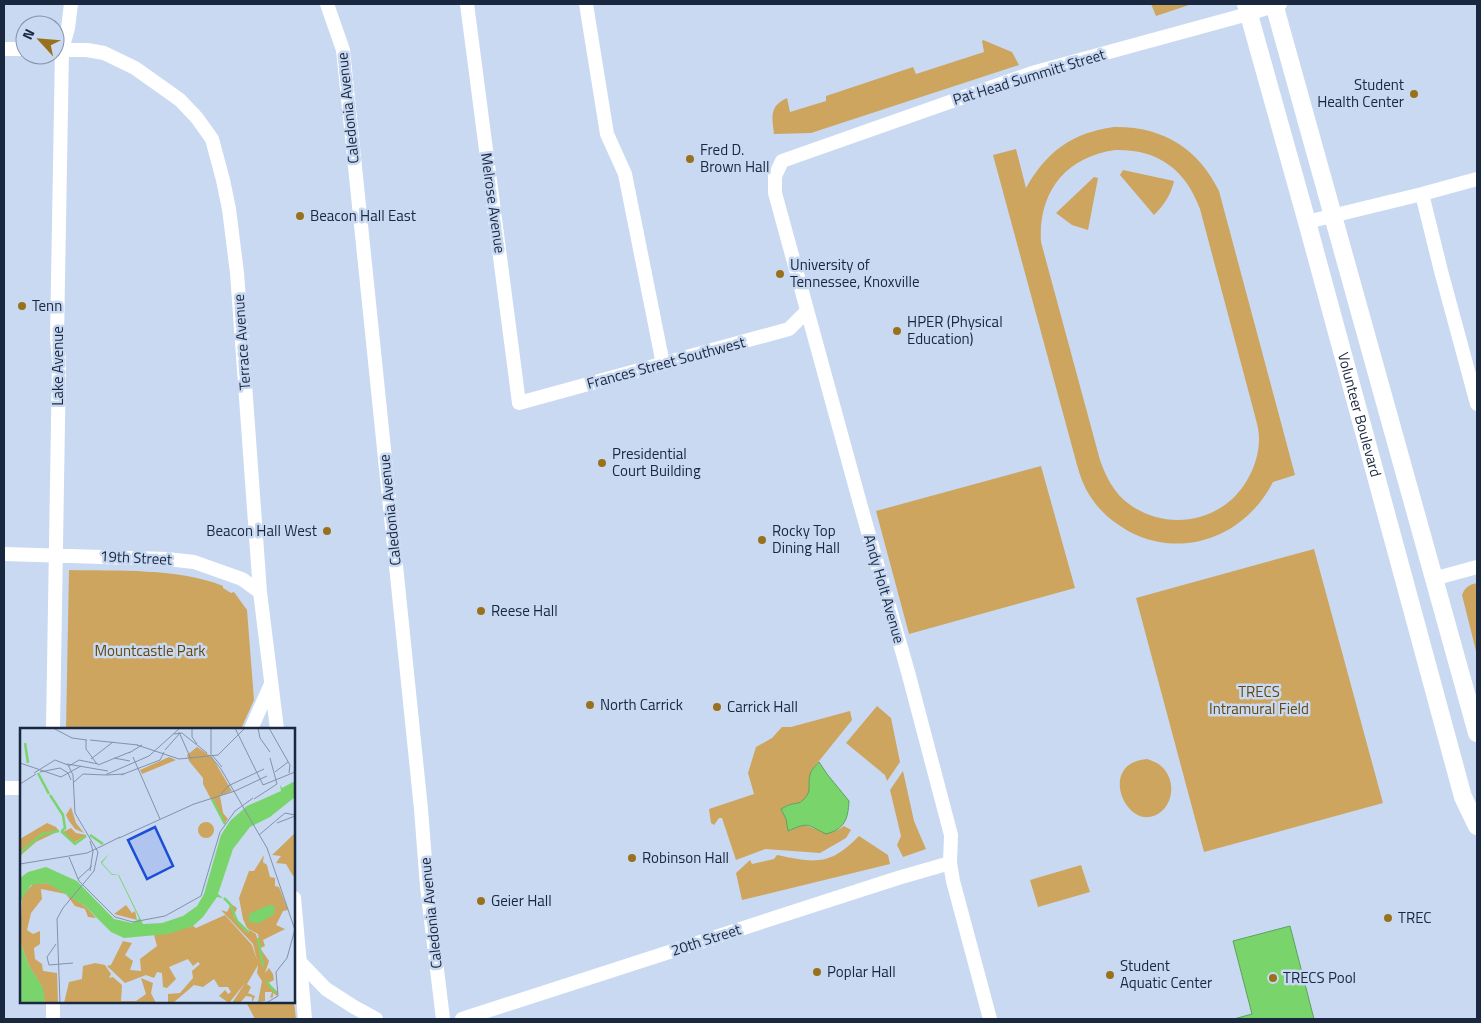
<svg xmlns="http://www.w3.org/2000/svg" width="1481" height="1023" viewBox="0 0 1481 1023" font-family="'Titillium Web',sans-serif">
<rect width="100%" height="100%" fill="#c9d9f2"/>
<!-- green -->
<path fill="#cda55e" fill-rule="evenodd" d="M 1151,4 L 1189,4 L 1189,5 L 1156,16 Z
M 983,40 L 1012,52 L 1019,65 L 811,133 L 774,134 C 772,117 769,106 787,98 L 790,112 L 826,101 L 826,96 L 913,67 L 916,74 L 984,52 L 982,41 Z
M 1114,127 C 1162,126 1198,148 1219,191 L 1295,475 L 1273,482 C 1246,535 1185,560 1130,532 C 1114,523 1100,512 1090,496 C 1084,487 1080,476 1077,465 L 993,155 L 1016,149 L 1026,188 C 1047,151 1072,133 1114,127 ZM 1115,150 C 1158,149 1185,169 1200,209 L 1255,416 C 1257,423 1259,431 1259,439 C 1259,454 1254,469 1246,482 C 1222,522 1167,532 1129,504 C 1114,493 1106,477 1100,460 L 1041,242 C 1038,193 1065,157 1115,150 Z
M 1123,170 L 1174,181 C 1171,195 1164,205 1154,215 L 1120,175 Z
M 1094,177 L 1098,178 L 1088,230 L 1072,225 L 1056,213 Z
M 1041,466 L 1075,588 L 909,634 L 876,511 Z
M 1314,549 L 1383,803 L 1204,852 L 1136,598 Z
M 69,570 C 115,571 180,568 223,586 L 223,588 L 231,593 L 234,592 L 247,610 L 254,700 L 241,729 L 66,729 Z
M 1477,583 L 1477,655 L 1462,595 C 1465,587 1469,585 1477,583 Z
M 877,706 L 891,718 L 900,762 L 887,781 L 885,775 L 846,743 Z
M 850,711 L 852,720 L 811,771 L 809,792 L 805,798 L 799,803 L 790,804 L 781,809 L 787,821 L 788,831 L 804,825 C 822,830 828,838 844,826 L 851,830 L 846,838 L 820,853 L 765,849 L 736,860 L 722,818 L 719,818 L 714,825 L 711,823 L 709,809 L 754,794 L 748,773 L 756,747 L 772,738 L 782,727 L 791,727 Z
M 1147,759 C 1152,761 1157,762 1161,766 C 1174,777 1175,799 1162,811 C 1129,839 1094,763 1147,759 Z
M 903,771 L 914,821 L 926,849 L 903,857 L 897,845 L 901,836 L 890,790 Z
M 859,836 L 888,855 L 890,864 L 742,900 L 736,873 L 750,860 L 752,864 L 774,859 L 777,855 C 815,863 830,866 859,836 Z
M 1081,865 L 1090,892 L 1038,907 L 1030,880 Z
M 246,1002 L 294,1002 L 296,1019 L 255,1019 Z"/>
<!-- water -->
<path fill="#79d56b" stroke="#5ca15e" d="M 819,762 L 827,774 L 849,801 C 848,819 845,829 826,834 C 806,824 809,822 788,831 L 786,819 L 781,809 C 785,807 788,805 792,804 C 797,803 799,804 803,800 C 813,791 807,785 810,775 C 811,769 816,766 819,762 Z
M 1290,926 L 1314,1019 L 1234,1019 L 1252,1014 L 1233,941 Z"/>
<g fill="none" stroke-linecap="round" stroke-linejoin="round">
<!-- minor -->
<path stroke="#fff" stroke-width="14" d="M 327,4 L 343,50 L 421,809 L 427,887 L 443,1019
M 467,4 L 519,403 L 789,329 L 807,311
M 586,4 L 607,134 L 625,174 L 663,364
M 4,49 L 25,49
M 55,50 L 87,50 L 104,53 L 135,68 L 180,100 L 197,118 L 212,139 L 223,180 L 229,209 L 237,273 L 260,592 L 277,729
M 1422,194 L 1441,271 L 1477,404
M 1307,222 L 1422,194 L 1477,179
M 4,554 L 167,559 L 194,562 L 242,579 L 260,592
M 1433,579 L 1477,567
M 53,729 L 59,361 L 57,338 L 62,50 L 68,28 L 71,4
M 251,729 L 271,684
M 4,788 L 21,788
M 294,898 L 305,1019
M 300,962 L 326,989 L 354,1007 L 376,1019
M 53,1002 L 53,1019
M 462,1019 L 898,878 L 950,863
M 990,1019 L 953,881 L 950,863 L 951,835 L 908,672 L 861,507 L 775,193 L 775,176 L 782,161 L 1032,73 L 1248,14 L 1280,4"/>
<!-- tertiary -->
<g stroke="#fff" stroke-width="18">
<path id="s1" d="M 1246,4 L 1307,222 L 1463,797 L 1477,826"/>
<path d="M 1274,4 C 1343,246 1408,490 1477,733"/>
</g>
</g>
<!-- markers -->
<g fill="#99711d" stroke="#c9d9f2" stroke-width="2">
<circle cx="1414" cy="94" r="5"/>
<circle cx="690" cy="159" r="5"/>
<circle cx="300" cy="216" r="5"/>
<circle cx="780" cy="274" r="5"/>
<circle cx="22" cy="306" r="5"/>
<circle cx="897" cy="331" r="5"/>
<circle cx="602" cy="463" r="5"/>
<circle cx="327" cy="531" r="5"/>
<circle cx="762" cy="540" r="5"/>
<circle cx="481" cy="611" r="5"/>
<circle cx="590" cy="705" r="5"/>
<circle cx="717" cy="707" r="5"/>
<circle cx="632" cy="858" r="5"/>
<circle cx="481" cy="901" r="5"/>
<circle cx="1388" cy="918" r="5"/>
<circle cx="817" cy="972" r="5"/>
<circle cx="1110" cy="975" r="5"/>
<circle cx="1273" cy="978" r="5"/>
</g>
<g text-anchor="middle" stroke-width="5" stroke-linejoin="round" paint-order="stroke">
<!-- street labels -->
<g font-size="15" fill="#19273f" stroke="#c9d9f2">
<text transform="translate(1029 77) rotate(-17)" y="5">Pat Head Summitt Street</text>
<text transform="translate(348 108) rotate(-96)" y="5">Caledonia Avenue</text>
<text transform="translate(493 203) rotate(82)" y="5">Melrose Avenue</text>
<text transform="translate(242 342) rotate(-94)" y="5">Terrace Avenue</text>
<text transform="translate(666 363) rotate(-15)" y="5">Frances Street Southwest</text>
<text transform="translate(58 366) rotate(-90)" y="5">Lake Avenue</text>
<text dy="5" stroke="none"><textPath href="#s1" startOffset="426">Volunteer Boulevard</textPath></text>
<text transform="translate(390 510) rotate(-96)" y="5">Caledonia Avenue</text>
<text transform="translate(136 558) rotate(3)" y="5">19th Street</text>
<text transform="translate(884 589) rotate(74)" y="5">Andy Holt Avenue</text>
<text transform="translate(431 913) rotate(-96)" y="5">Caledonia Avenue</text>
<text transform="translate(706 940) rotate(-18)" y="5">20th Street</text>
</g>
<!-- poi labels -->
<g font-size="15" fill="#19273f" stroke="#c9d9f2" text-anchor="start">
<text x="1404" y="90" text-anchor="end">Student<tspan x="1404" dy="17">Health Center</tspan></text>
<text x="700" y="155">Fred D.<tspan x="700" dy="17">Brown Hall</tspan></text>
<text x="310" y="221">Beacon Hall East</text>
<text x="790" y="270">University of<tspan x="790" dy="17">Tennessee, Knoxville</tspan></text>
<text x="32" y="311">Tenn</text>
<text x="907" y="327">HPER (Physical<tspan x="907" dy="17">Education)</tspan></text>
<text x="612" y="459">Presidential<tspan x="612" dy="17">Court Building</tspan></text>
<text x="317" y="536" text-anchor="end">Beacon Hall West</text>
<text x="772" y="536">Rocky Top<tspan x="772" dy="17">Dining Hall</tspan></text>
<text x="491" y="616">Reese Hall</text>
<text x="600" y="710">North Carrick</text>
<text x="727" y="712">Carrick Hall</text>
<text x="642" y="863">Robinson Hall</text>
<text x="491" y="906">Geier Hall</text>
<text x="1398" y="923">TREC</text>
<text x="1120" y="971">Student<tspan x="1120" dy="17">Aquatic Center</tspan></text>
<text x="827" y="977">Poplar Hall</text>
<text x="1283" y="983">TRECS Pool</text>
</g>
<!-- park labels -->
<g font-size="15" fill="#634810" stroke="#c9d9f2">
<text x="150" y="656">Mountcastle Park</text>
<text x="1259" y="697">TRECS<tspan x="1259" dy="17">Intramural Field</tspan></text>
</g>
</g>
<!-- overview -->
<g transform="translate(20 728)">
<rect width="275" height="275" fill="#c9d9f2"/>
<path d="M 177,19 L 192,29 L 212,63 L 200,68 L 203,85 L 208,91 L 204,96 L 183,56 L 183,50 L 169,33 L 167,27 ZM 149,29 L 156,32 L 122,46 L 120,42 ZM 51,79 L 56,95 L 64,105 L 55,101 L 49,93 L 46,87 ZM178 102a8 8 0 1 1 16 0a8 8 0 1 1-16 0ZM 27,95 L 36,99 L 39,103 L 16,114 L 0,128 L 0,111 ZM 51,100 L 56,105 L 67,107 L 53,115 L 43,104 ZM 275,105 L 275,147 L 273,148 L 266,136 L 256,135 L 261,128 L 252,127 ZM 244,127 L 243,134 L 247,137 L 250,149 L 255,150 L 255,158 L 259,159 L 268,182 L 263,183 L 256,197 L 265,201 L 243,212 L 245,218 L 240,220 L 249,233 L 245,245 L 249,240 L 253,246 L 254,252 L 248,255 L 258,264 L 257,268 L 253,265 L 253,269 L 250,270 L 252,264 L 245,264 L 245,273 L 238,274 L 242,253 L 237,245 L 238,237 L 227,256 L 231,259 L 228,265 L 235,268 L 232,275 L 232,269 L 226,268 L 220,275 L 212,275 L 225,255 L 209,275 L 199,268 L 205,262 L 208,266 L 211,264 L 208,259 L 199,259 L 194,251 L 183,259 L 174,257 L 153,275 L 148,275 L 148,266 L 160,265 L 173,250 L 172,243 L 180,236 L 178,234 L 173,238 L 168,231 L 149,239 L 156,251 L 147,260 L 143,259 L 142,245 L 137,244 L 134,250 L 126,247 L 105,255 L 87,238 L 91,237 L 103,213 L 112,215 L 105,227 L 113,233 L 110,242 L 121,243 L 120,231 L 137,218 L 134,207 L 173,198 L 176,200 L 205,187 L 232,217 L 237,232 L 233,216 L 201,182 L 207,184 L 211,176 L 217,180 L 215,185 L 212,180 L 214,189 L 226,204 L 229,204 L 228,201 L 236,206 L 240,219 L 238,206 L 227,200 L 223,191 L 219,170 L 229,143 L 234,143 ZM 27,155 L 41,162 L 66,179 L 76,190 L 68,189 L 65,181 L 55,178 L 46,166 L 21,161 L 22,171 L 11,185 L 7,202 L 13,206 L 20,203 L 20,216 L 14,220 L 15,231 L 22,236 L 23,243 L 37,245 L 38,274 L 33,275 L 25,275 L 22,259 L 8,236 L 0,213 L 2,168 L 13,156 ZM 106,177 L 112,185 L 115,183 L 117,192 L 94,186 ZM 75,235 L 85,237 L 91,246 L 89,250 L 93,249 L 102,257 L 101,273 L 116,273 L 126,266 L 121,250 L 133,255 L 131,265 L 136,275 L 44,275 L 49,254 L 62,251 L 63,238 Z" fill="#cda55e"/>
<path d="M 275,53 L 275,69 L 250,89 L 230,99 L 213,121 L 198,166 L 203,170 L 197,169 L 183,189 L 173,198 L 148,206 L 104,210 L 91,204 L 65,178 L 27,155 L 11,157 L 0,174 L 0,150 L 8,144 L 26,139 L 57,153 L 94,191 L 112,195 L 119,191 L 118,188 L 101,153 L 98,147 L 92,147 L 81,135 L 81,134 L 89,126 L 82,135 L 92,146 L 99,147 L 123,196 L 142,195 L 163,188 L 177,178 L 184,166 L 201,107 L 210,93 L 227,78 L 261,63 L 260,57 L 262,60 ZM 249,177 L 255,178 L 254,186 L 239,195 L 229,194 L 229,186 ZM 0,213 L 8,236 L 23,260 L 25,275 L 0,275 Z" fill="#79d56b"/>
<path fill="none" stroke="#79d56b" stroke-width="2.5" d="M 5,15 L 8,35M 18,45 L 29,66M 30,67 L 43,87 L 45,100 L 42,103M 192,71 L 205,96M 41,103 L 55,116 L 66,108M 70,107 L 83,116M 0,125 L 22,106 L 39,103M 204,170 L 210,176 L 217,193 L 228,204M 238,210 L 243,238M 246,253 L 256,265"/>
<path fill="none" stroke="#8392aa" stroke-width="1" d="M 33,0 L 52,10 L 67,12M 172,0 L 172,9 L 177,16M 191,0 L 191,28M 215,0 L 243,57 L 275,44M 238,0 L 240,10 L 250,24M 249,0 L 270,37 L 269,45M 159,4 L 171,31M 154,6 L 162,5 L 187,25M 66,12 L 66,21 L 77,36M 70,12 L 118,17M 117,17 L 159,31 L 198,27 L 225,0M 145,22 L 160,5M 109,25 L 122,17M 192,27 L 202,39M 113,29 L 140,91M 191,29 L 201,41 L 247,120 L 275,202M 94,30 L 110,33M 71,31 L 93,14M 0,35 L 41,49 L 61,38M 47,36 L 88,43M 78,37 L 110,24M 49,38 L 59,32 L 78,36M 20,44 L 40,40 L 48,45 L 51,52M 255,44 L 268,34M 14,45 L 35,32 L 48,37 L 53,47 L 55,85 L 78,124 L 74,143 L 43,180 L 37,191 L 40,275M 86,47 L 104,46M 101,47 L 140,32 L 144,24M 54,54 L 63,46 L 85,47 L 129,28 L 160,0M 0,56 L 16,46M 201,66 L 208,58 L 244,41M 234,71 L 257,56 L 250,30M 257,95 L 275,88M 239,107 L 265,85 L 275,87M 99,110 L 174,76 L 215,63 L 247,48M 70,113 L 73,123 L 70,143M 84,117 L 100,109M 49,129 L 59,153 L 95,189 L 113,194 L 145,188 L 181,168 L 200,104 L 215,83 L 233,70M 0,136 L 67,125 L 84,117M 58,151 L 72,138M 36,216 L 27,229 L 29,237 L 53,235M 246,275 L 258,268 L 256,244 L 267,230 L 275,201"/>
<path fill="#1d4ed8" fill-opacity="0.15" stroke="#1d4ed8" stroke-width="2.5" d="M 135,99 L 153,138 L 127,151 L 108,112 Z"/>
<rect width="275" height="275" fill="none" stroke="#19273f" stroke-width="2.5"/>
</g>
<!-- border -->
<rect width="1481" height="1023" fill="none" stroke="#19273f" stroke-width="10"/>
<!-- north arrow -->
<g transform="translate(40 40) rotate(296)"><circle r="24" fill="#c9d9f2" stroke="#8392aa"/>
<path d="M0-4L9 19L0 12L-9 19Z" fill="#99711d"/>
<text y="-8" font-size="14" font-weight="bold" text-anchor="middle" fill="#19273f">N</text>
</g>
</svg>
